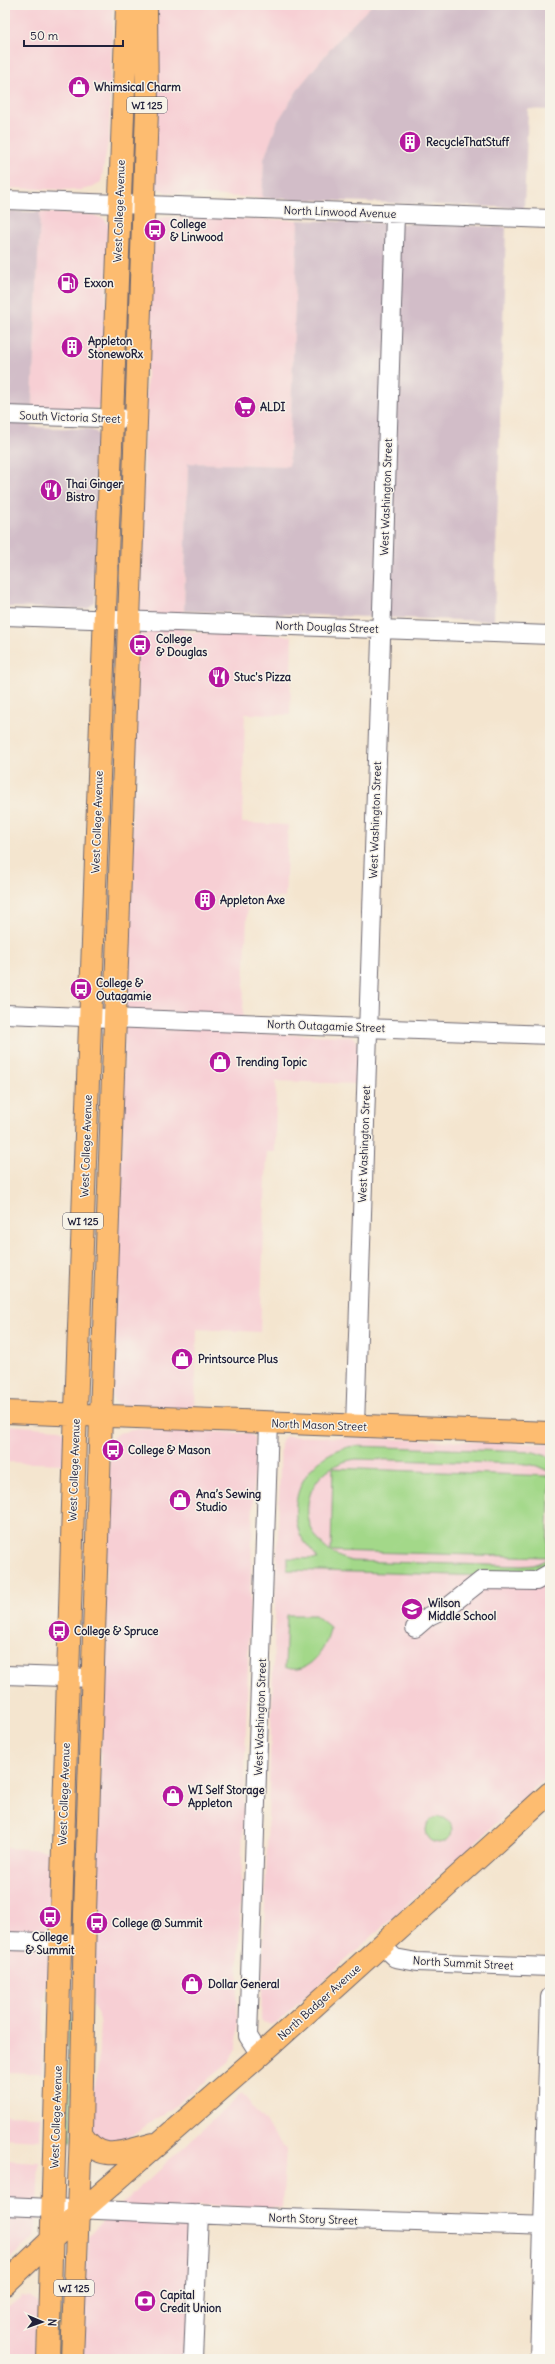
<svg xmlns="http://www.w3.org/2000/svg" width="555" height="2364" viewBox="0 0 555 2364" font-family="Delius,sans-serif">
<defs>
<pattern id="grass-dots" width="8" height="8" patternUnits="userSpaceOnUse"><rect width="8" height="8" fill="#a3d889"/><path d="M2 2h.1M6 6h.1" fill="none" stroke="#8cb977" stroke-width="1.8" stroke-linecap="round"/></pattern>
</defs>
<rect width="100%" height="100%" fill="#f7f3e8"/>
<filter id="ink" filterUnits="userSpaceOnUse"><feTurbulence type="fractalNoise" baseFrequency=".025" numOctaves="2"/><feDisplacementMap in="SourceGraphic" scale="8" xChannelSelector="R" yChannelSelector="G"/><feConvolveMatrix kernelMatrix="1 2 1 2 8 2 1 2 1" color-interpolation-filters="sRGB"/></filter>
<filter id="wash" filterUnits="userSpaceOnUse"><feTurbulence type="fractalNoise" baseFrequency=".012" numOctaves="4" result="noise"/><feDisplacementMap in="SourceGraphic" scale="16" xChannelSelector="R" yChannelSelector="G"/><feGaussianBlur stdDeviation="0.9" result="paint"/><feColorMatrix in="noise" values="0 0 0 0 0 0 0 0 0 0 0 0 0 0 0 0 0 1.4 0 .05"/><feComposite in="paint" operator="in"/></filter>
<g filter="url(#wash)">
<rect width="100%" height="100%" fill="#f4e5cf"/>
<!-- built -->
<path fill="#f7cfd4" d="M 5,5 L 113,5 L 109,137 L 101,182 L 90,188 L 81,190 L 5,188 Z
M 156,5 L 372,5 L 341,36 L 300,86 L 278,121 L 264,159 L 262,198 L 168,193 L 156,188 L 153,180 Z
M 40,212 L 93,215 L 104,219 L 109,225 L 103,402 L 96,410 L 32,408 Z
M 167,217 L 298,220 L 289,466 L 188,463 L 183,632 L 292,636 L 290,715 L 245,714 L 242,823 L 288,825 L 285,898 L 248,896 L 242,1033 L 350,1036 L 354,1038 L 358,1045 L 357,1084 L 276,1081 L 275,1152 L 267,1152 L 260,1332 L 197,1329 L 195,1409 L 120,1406 L 112,1399 L 152,224 L 160,218 Z
M 5,1425 L 60,1429 L 66,1435 L 67,1464 L 5,1462 Z
M 139,1429 L 248,1433 L 253,1436 L 255,1443 L 236,2049 L 229,2062 L 170,2110 L 121,2142 L 110,2146 L 93,2136 L 90,2099 L 98,2068 L 100,2019 L 93,2007 L 110,1440 L 118,1433 Z
M 286,1436 L 550,1444 L 550,1774 L 277,2023 L 271,2026 L 264,2023 L 261,2019 L 281,1441 Z
M 5,1848 L 54,1850 L 49,1979 L 45,1986 L 42,2073 L 5,2072 Z
M 242,2093 L 286,2150 L 282,2208 L 196,2205 L 190,2359 L 80,2359 L 88,2235 Z
M 5,2115 L 41,2116 L 40,2140 L 5,2138 Z
M 5,2160 L 39,2162 L 36,2232 L 32,2239 L 5,2263 Z
M 22,2296 L 32,2297 L 40,2306 L 40,2359 L 5,2359 L 5,2310 Z"/>
<!-- industrial -->
<path fill="#d2bdc8" d="M 372,5 L 550,5 L 550,110 L 528,109 L 524,208 L 262,198 L 264,159 L 278,121 L 300,86 L 341,36 Z
M 5,211 L 40,212 L 31,427 L 88,429 L 96,432 L 101,438 L 95,602 L 87,609 L 5,607 Z
M 298,220 L 506,227 L 494,621 L 184,611 L 188,463 L 289,466 Z"/>
<!-- grass -->
<path fill="url(#grass-dots)" stroke="#627d62" d="M 68,2011 L 71,2011 L 72,2142 L 69,2142 L 66,2082 Z
M 57,2310 L 60,2310 L 64,2359 L 56,2359 Z"/>
<!-- green -->
<path fill="#a3d889" stroke="#627d62" d="M 355,1446 L 534,1452 L 550,1457 L 550,1472 L 537,1466 L 527,1464 L 356,1459 C 294,1468 291,1545 351,1561 L 523,1566 L 534,1565 L 550,1558 L 550,1571 L 521,1577 L 287,1570 L 287,1558 L 318,1559 C 313,1550 304,1544 300,1534 C 284,1493 313,1450 355,1446 Z
M 333,1468 L 550,1476 L 547,1557 L 331,1551 Z
M 287,1615 L 315,1615 L 330,1627 C 329,1646 308,1678 285,1667 Z
M426 1830a13 13 0 1 1 26 0a13 13 0 1 1-26 0Z"/>
</g>
<g filter="url(#ink)">
<g fill="none" stroke-linecap="round" stroke-linejoin="round">
<!-- minor casing -->
<g stroke="#6c666f" stroke-width="20">
<path id="minor" d="M 5,200 L 550,219
M 5,415 L 136,419
M 5,616 L 550,635
M 5,1014 L 550,1035
M 355,1426 L 395,215
M 415,1628 L 429,1616 L 448,1607 L 482,1580 L 536,1581 L 550,1573
M 5,1675 L 93,1678
M 5,1941 L 86,1943
M 382,1946 L 395,1958 L 417,1962 L 550,1967
M 260,2055 L 248,2036 L 269,1423
M 5,2206 L 283,2218 L 550,2226
M 193,2359 L 199,2214
M 539,2359 L 550,1997"/>
</g>
<!-- major casing -->
<g stroke="#6c666f" stroke-width="24">
<path id="major" d="M 5,1412 L 550,1433
M 81,2134 C 101,2165 124,2151 154,2144
M 5,2284 L 85,2208 L 260,2055 L 550,1793
M 48,2359 L 75,1438 L 127,5
M 72,2359 L 81,2134 L 85,1913 L 101,1416 L 147,110 L 146,5"/>
</g>
<!-- minor -->
<use href="#minor" stroke="#fff" stroke-width="18"/>
<!-- major -->
<use href="#major" stroke="#fdbc70" stroke-width="22"/>
</g>
</g>
<!-- icons -->
<defs>
<g id="shop-disc" transform="scale(1.15)"><circle r="9.5" fill="#b5179e" stroke="#f7f3e8"/><path d="M-5-2.5h2.3a2.7 3.5 0 0 1 5.4 0H5L5.5 6h-11ZM-1.5-2.5h3a1.5 2.3 0 0 0-3 0Z" fill="#fff"/></g>
<g id="building-disc" transform="scale(1.15)"><circle r="9.5" fill="#b5179e" stroke="#f7f3e8"/><path d="M-4-6H4V6H1V3H-1V6H-4ZM-2.5-4.3h1.7v1.8h-1.7ZM.8-4.3h1.7v1.8H.8ZM-2.5-1h1.7V.8h-1.7ZM.8-1h1.7V.8H.8Z" fill="#fff"/></g>
<g id="bus-disc" transform="scale(1.15)"><circle r="9.5" fill="#b5179e" stroke="#f7f3e8"/><path d="M-5-6H5V4H4V6H2V4H-2V6H-4V4H-5ZM-3.5-4V0h7V-4ZM-3.5 1.2v1.5H-2V1.2ZM2 1.2v1.5H3.5V1.2Z" fill="#fff"/></g>
<g id="fuel-disc" transform="scale(1.15)"><circle r="9.5" fill="#b5179e" stroke="#f7f3e8"/><path d="M-5.5-6h7V0h2V4h1.3V-2.5L3-4.5l.8-.8L6-3V5H2.5V1h-1V6h-7ZM-4.2-4.7v3.2H.2V-4.7Z" fill="#fff"/></g>
<g id="supermarket-disc" transform="scale(1.15)"><circle r="9.5" fill="#b5179e" stroke="#f7f3e8"/><path d="M-6-5.5h2.5l.6 2H6L4.5 2H-2.5L-4.4-4H-6ZM-1.5 3.2a1.3 1.3 0 1 0 .1 0ZM3 3.2a1.3 1.3 0 1 0 .1 0Z" fill="#fff"/></g>
<g id="restaurant-disc" transform="scale(1.15)"><circle r="9.5" fill="#b5179e" stroke="#f7f3e8"/><path d="M-5-6h1v4h1v-4h1v4h1v-4h1v5L-1.5 .5V6h-2V.5L-5-1ZM5-6V6H3V1.5H1.5Q1.5-4 5-6Z" fill="#fff"/></g>
<g id="school-disc" transform="scale(1.15)"><circle r="9.5" fill="#b5179e" stroke="#f7f3e8"/><path d="M0-5L7-2L0 1L-7-2ZM-4 1L0 2.5L4 1V4Q0 6-4 4Z" fill="#fff"/></g>
<g id="bank-disc" transform="scale(1.15)"><circle r="9.5" fill="#b5179e" stroke="#f7f3e8"/><path d="M-6-4H6V4H-6ZM0-2.3a2.3 2.3 0 1 0 0 4.6a2.3 2.3 0 1 0 0-4.6Z" fill="#fff"/></g>
</defs>
<g fill-rule="evenodd">
<use href="#shop-disc" x="79" y="87"/>
<use href="#building-disc" x="410" y="142"/>
<use href="#bus-disc" x="155" y="230"/>
<use href="#fuel-disc" x="68" y="283"/>
<use href="#building-disc" x="72" y="347"/>
<use href="#supermarket-disc" x="245" y="407"/>
<use href="#restaurant-disc" x="51" y="490"/>
<use href="#bus-disc" x="140" y="645"/>
<use href="#restaurant-disc" x="219" y="677"/>
<use href="#building-disc" x="205" y="900"/>
<use href="#bus-disc" x="81" y="989"/>
<use href="#shop-disc" x="220" y="1062"/>
<use href="#shop-disc" x="182" y="1359"/>
<use href="#bus-disc" x="113" y="1450"/>
<use href="#shop-disc" x="180" y="1500"/>
<use href="#school-disc" x="412" y="1609"/>
<use href="#bus-disc" x="59" y="1631"/>
<use href="#shop-disc" x="173" y="1796"/>
<use href="#bus-disc" x="50" y="1917"/>
<use href="#bus-disc" x="97" y="1923"/>
<use href="#shop-disc" x="192" y="1984"/>
<use href="#bank-disc" x="145" y="2301"/>
</g>
<g text-anchor="middle" stroke-width="3" stroke-linejoin="round" paint-order="stroke">
<!-- shield labels -->
<g fill="#f7f3e8" stroke="#62616f" stroke-width="1">
<rect x="127" y="97" width="40" height="16" rx="3"/>
<rect x="63" y="1213" width="40" height="16" rx="3"/>
<rect x="54" y="2280" width="40" height="16" rx="3"/>
</g>
<g font-size="10" font-weight="bold" fill="#22223b">
<text x="147" y="109">WI 125</text>
<text x="83" y="1225">WI 125</text>
<text x="74" y="2292">WI 125</text>
</g>
<!-- poi labels -->
<g font-size="11" font-weight="bold" fill="#22223b" stroke="#f7f3e8" text-anchor="start">
<text x="94" y="91">Whimsical Charm</text>
<text x="426" y="146">RecycleThatStuff</text>
<text x="170" y="228">College<tspan x="170" dy="13">&amp; Linwood</tspan></text>
<text x="84" y="287">Exxon</text>
<text x="88" y="345">Appleton<tspan x="88" dy="13">StonewoRx</tspan></text>
<text x="260" y="411">ALDI</text>
<text x="66" y="488">Thai Ginger<tspan x="66" dy="13">Bistro</tspan></text>
<text x="156" y="643">College<tspan x="156" dy="13">&amp; Douglas</tspan></text>
<text x="234" y="681">Stuc's Pizza</text>
<text x="220" y="904">Appleton Axe</text>
<text x="96" y="987">College &amp;<tspan x="96" dy="13">Outagamie</tspan></text>
<text x="236" y="1066">Trending Topic</text>
<text x="198" y="1363">Printsource Plus</text>
<text x="128" y="1454">College &amp; Mason</text>
<text x="196" y="1498">Ana’s Sewing<tspan x="196" dy="13">Studio</tspan></text>
<text x="428" y="1607">Wilson<tspan x="428" dy="13">Middle School</tspan></text>
<text x="74" y="1635">College &amp; Spruce</text>
<text x="188" y="1794">WI Self Storage<tspan x="188" dy="13">Appleton</tspan></text>
<text x="112" y="1927">College @ Summit</text>
<text x="50" y="1941" text-anchor="middle">College<tspan x="50" dy="13">&amp; Summit</tspan></text>
<text x="208" y="1988">Dollar General</text>
<text x="160" y="2299">Capital<tspan x="160" dy="13">Credit Union</tspan></text>
</g>
<!-- street labels -->
<g font-size="11" fill="#22223b" stroke="#f7f3e8">
<text transform="translate(119 211) rotate(-88)" y="4">West College Avenue</text>
<text transform="translate(340 212) rotate(2)" y="4">North Linwood Avenue</text>
<text transform="translate(70 417) rotate(2)" y="4">South Victoria Street</text>
<text transform="translate(386 497) rotate(-88)" y="4">West Washington Street</text>
<text transform="translate(327 627) rotate(2)" y="4">North Douglas Street</text>
<text transform="translate(375 820) rotate(-88)" y="4">West Washington Street</text>
<text transform="translate(97 822) rotate(-88)" y="4">West College Avenue</text>
<text transform="translate(326 1026) rotate(2)" y="4">North Outagamie Street</text>
<text transform="translate(364 1144) rotate(-88)" y="4">West Washington Street</text>
<text transform="translate(86 1146) rotate(-88)" y="4">West College Avenue</text>
<text transform="translate(319 1425) rotate(2)" y="4">North Mason Street</text>
<text transform="translate(74 1470) rotate(-88)" y="4">West College Avenue</text>
<text transform="translate(260 1717) rotate(-88)" y="4">West Washington Street</text>
<text transform="translate(64 1794) rotate(-88)" y="4">West College Avenue</text>
<text transform="translate(463 1963) rotate(3)" y="4">North Summit Street</text>
<text transform="translate(319 2002) rotate(-42)" y="4">North Badger Avenue</text>
<text transform="translate(56 2117) rotate(-88)" y="4">West College Avenue</text>
<text transform="translate(313 2219) rotate(2)" y="4">North Story Street</text>
</g>
</g>
<!-- margin -->
<rect width="555" height="2364" fill="none" stroke="#f7f3e8" stroke-width="20"/>
<!-- north arrow -->
<g transform="translate(42 2322) rotate(92)" stroke="#f7f3e8" stroke-width="3" paint-order="stroke">
<path d="M0-3L7 15L0 10L-7 15Z" fill="#22223b"/>
<text y="-6" font-size="11" font-weight="bold" text-anchor="middle" fill="#22223b">N</text>
</g>
<!-- scale -->
<path d="M24 40v6h99v-6" fill="none" stroke="#22223b" stroke-width="2"/>
<text x="30" y="40" font-size="12" fill="#22223b" stroke="#f7f3e8" stroke-width="3" paint-order="stroke">50 m</text>
</svg>
